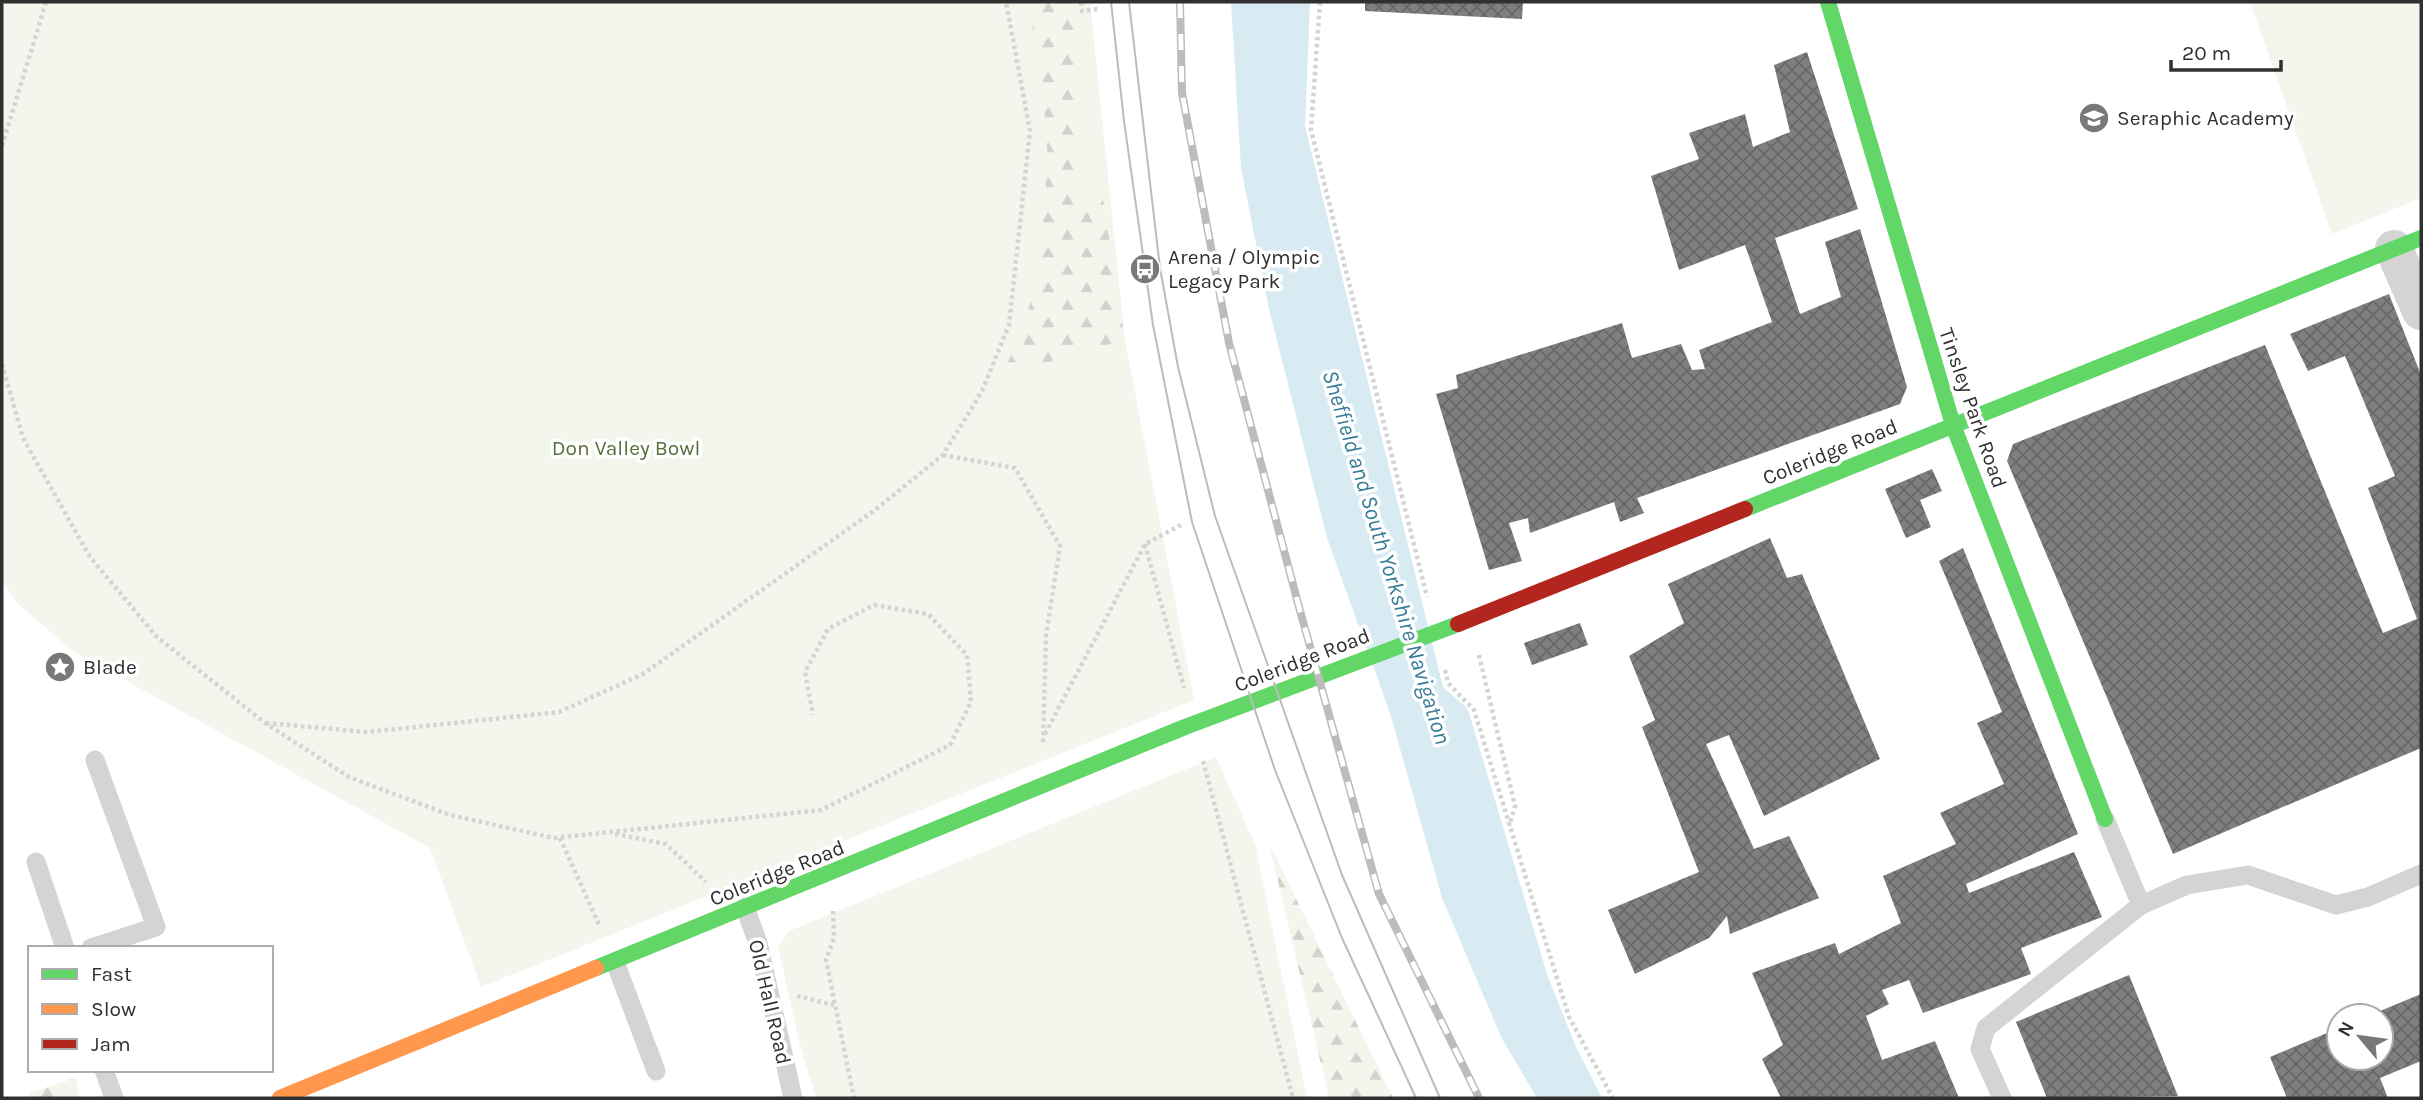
<svg xmlns="http://www.w3.org/2000/svg" width="2423" height="1100" viewBox="0 0 2423 1100" font-family="Karla,sans-serif">
<defs>
<pattern id="forest-firs" width="22" height="20" patternUnits="userSpaceOnUse" patternTransform="scale(1.75)"><rect width="22" height="20" fill="#f2f6ec"/><path d="M5 1l3.5 6h-7zM16 11l3.5 6h-7z" fill="#d0d3cb"/></pattern>
<pattern id="building-cross-hatch" width="8" height="8" patternUnits="userSpaceOnUse" patternTransform="scale(1.75)"><rect width="8" height="8" fill="#7f7f7f"/><path d="M0 0l8 8M0 8l8-8" fill="none" stroke="#686868"/></pattern>
</defs>
<rect width="100%" height="100%" fill="#fff"/>
<!-- green -->
<path fill="#f2f6ec" d="M 2,2 L 1090,2 L 1125,340 L 1194,700 L 481,987 L 430,848 L 74,652 L 17,603 L 2,580 Z
M 2250,2 L 2421,2 L 2421,198 L 2332,234 Z
M 1216,757 L 1255,844 L 1307,1098 L 816,1098 L 799,1042 L 778,946 L 789,931 Z"/>
<!-- forest -->
<path fill="url(#forest-firs)" d="M 1027,2 L 1075,2 L 1080,193 L 1102,193 L 1125,340 L 1001,376 L 1019,339 L 1039,275 L 1048,158 L 1040,58 Z
M 1269,843 L 1393,1098 L 1329,1098 Z
M 75,1078 L 80,1098 L 31,1098 L 30,1093 Z"/>
<!-- water -->
<path fill="#d8ebf3" d="M 1231,2 L 1310,2 L 1305,126 L 1443,687 L 1466,707 L 1469,713 L 1548,977 L 1576,1047 L 1602,1098 L 1537,1098 L 1502,1039 L 1442,898 L 1390,713 L 1327,538 L 1269,309 L 1241,168 Z"/>
<!-- building -->
<path fill="url(#building-cross-hatch)" d="M 1365,2 L 1523,2 L 1522,19 L 1365,11 Z
M 1807,52 L 1858,209 L 1775,238 L 1800,314 L 1841,297 L 1825,242 L 1860,229 L 1907,387 L 1900,404 L 1637,498 L 1644,513 L 1620,522 L 1614,502 L 1530,533 L 1528,518 L 1509,523 L 1522,561 L 1489,570 L 1436,394 L 1458,388 L 1456,375 L 1622,323 L 1632,358 L 1681,344 L 1692,370 L 1705,369 L 1699,350 L 1772,322 L 1745,245 L 1679,270 L 1651,176 L 1699,159 L 1689,133 L 1745,114 L 1753,147 L 1790,132 L 1774,65 Z
M 2389,294 L 2421,375 L 2421,748 L 2173,854 L 2007,461 L 2013,444 L 2265,345 L 2383,633 L 2417,619 L 2368,488 L 2395,476 L 2345,356 L 2308,371 L 2290,334 Z
M 1932,469 L 1942,491 L 1920,500 L 1931,527 L 1906,538 L 1885,489 Z
M 1770,538 L 1787,578 L 1802,574 L 1880,759 L 1764,816 L 1729,735 L 1706,744 L 1754,849 L 1789,836 L 1819,898 L 1730,934 L 1727,916 L 1709,938 L 1635,974 L 1608,910 L 1699,872 L 1642,727 L 1655,720 L 1629,656 L 1684,623 L 1668,584 Z
M 1963,548 L 2078,834 L 1966,884 L 1969,893 L 2074,852 L 2102,917 L 2021,948 L 2031,974 L 1923,1013 L 1909,980 L 1882,990 L 1889,1004 L 1866,1016 L 1882,1060 L 1935,1041 L 1959,1098 L 1781,1098 L 1762,1059 L 1783,1045 L 1752,973 L 1835,943 L 1839,954 L 1901,923 L 1883,876 L 1956,844 L 1940,813 L 2004,784 L 1977,723 L 2002,712 L 1939,561 Z
M 1580,623 L 1588,645 L 1532,665 L 1524,643 Z
M 2129,975 L 2178,1096 L 2047,1098 L 2016,1022 Z
M 2421,994 L 2421,1061 L 2380,1078 L 2388,1098 L 2287,1098 L 2270,1057 L 2339,1028 L 2339,1058 L 2381,1058 L 2381,1016 L 2368,1016 Z"/>
<g fill="none" stroke-linecap="round" stroke-linejoin="round">
<!-- path -->
<path stroke="#d4d4d4" stroke-width="4.5" stroke-dasharray="3.5 3.5" stroke-linecap="butt" d="M 1081,2 L 1082,11 L 1098,9
M 1320,2 L 1311,130 L 1427,597
M 2,146 L 46,2
M 2,364 L 23,438 L 90,557 L 157,637 L 265,723 L 349,777 L 450,815 L 554,838 L 821,810 L 950,745 L 971,702 L 967,655 L 928,614 L 874,605 L 828,629 L 805,672 L 813,715
M 943,455 L 1015,468 L 1060,546 L 1046,636 L 1043,745
M 1145,544 L 1184,688
M 1479,655 L 1515,806 L 1509,826
M 1445,670 L 1448,683 L 1474,710 L 1569,1017 L 1613,1098
M 266,723 L 367,732 L 559,712 L 643,674 L 875,510 L 943,455 L 982,391 L 1009,325 L 1030,131 L 1006,2
M 1045,734 L 1145,544 L 1181,525
M 1203,761 L 1293,1098
M 615,834 L 666,844 L 706,882
M 560,838 L 600,927
M 833,911 L 834,938 L 826,960 L 854,1098
M 797,996 L 834,1005"/>
<!-- lane -->
<path stroke="#d4d4d4" stroke-width="19" d="M 2105,819 L 2141,905
M 36,862 L 65,948
M 745,907 L 758,943 L 793,1098
M 91,948 L 156,927 L 95,760
M 615,962 L 656,1071
M 104,1070 L 114,1098
M 2002,1098 L 1980,1049 L 1986,1028 L 2141,905 L 2187,885 L 2248,875 L 2336,905 L 2368,897 L 2421,874"/>
<!-- street -->
<path stroke="#d4d4d4" stroke-width="38" d="M 2394,249 L 2421,311"/>
<!-- fast -->
<path stroke="#63d668" stroke-width="16" d="M 1828,2 L 1953,425 L 2105,819
M 1745,509 L 2421,238
M 596,968 L 1185,727 L 1458,624"/>
<!-- slow -->
<path stroke="#ff974d" stroke-width="16" d="M 280,1098 L 596,968"/>
<!-- jam -->
<path stroke="#b3261e" stroke-width="16" d="M 1458,624 L 1745,509"/>
<!-- tram -->
<path stroke="#bcbcbc" stroke-width="2" d="M 1111,2 L 1124,121 L 1153,325 L 1192,522 L 1275,770 L 1342,938 L 1416,1098
M 1129,2 L 1160,268 L 1178,367 L 1215,516 L 1342,875 L 1440,1098"/>
<!-- rail casing -->
<g stroke="#bcbcbc" stroke-width="8">
<path id="rail" d="M 1180,2 L 1182,93 L 1229,343 L 1299,607 L 1379,894 L 1479,1098"/>
</g>
<!-- rail -->
<use href="#rail" stroke="#fff" stroke-width="5" stroke-dasharray="16" stroke-linecap="butt"/>
</g>
<!-- icons -->
<defs>
<g id="school-disc" transform="scale(1.575)"><circle r="9.5" fill="#787878" stroke="#fff"/><path d="M0-5L7-2L0 1L-7-2ZM-4 1L0 2.5L4 1V4Q0 6-4 4Z" fill="#fff"/></g>
<g id="bus-disc" transform="scale(1.575)"><circle r="9.5" fill="#787878" stroke="#fff"/><path d="M-5-6H5V4H4V6H2V4H-2V6H-4V4H-5ZM-3.5-4V0h7V-4ZM-3.5 1.2v1.5H-2V1.2ZM2 1.2v1.5H3.5V1.2Z" fill="#fff"/></g>
<g id="sight-disc" transform="scale(1.575)"><circle r="9.5" fill="#787878" stroke="#fff"/><path d="M0-6L1.8-2.2L6-1.7L2.9 1.2L3.7 5.4L0 3.3L-3.7 5.4L-2.9 1.2L-6-1.7L-1.8-2.2Z" fill="#fff"/></g>
</defs>
<g fill-rule="evenodd">
<use href="#school-disc" x="2094" y="118"/>
<use href="#bus-disc" x="1145" y="269"/>
<use href="#sight-disc" x="60" y="667"/>
</g>
<g text-anchor="middle" stroke-width="7" stroke-linejoin="round" paint-order="stroke">
<!-- poi labels -->
<g font-size="21" fill="#303030" stroke="#fff" text-anchor="start">
<text x="2117" y="125">Seraphic Academy</text>
<text x="1168" y="264">Arena / Olympic<tspan x="1168" dy="24">Legacy Park</tspan></text>
<text x="83" y="674">Blade</text>
</g>
<!-- street labels -->
<g font-size="21" fill="#303030" stroke="#fff">
<text transform="translate(1973 408) rotate(71)" y="7">Tinsley Park Road</text>
<text transform="translate(1830 452) rotate(-22)" y="7">Coleridge Road</text>
<text transform="translate(1302 660) rotate(-21)" y="7">Coleridge Road</text>
<text transform="translate(777 873) rotate(-22)" y="7">Coleridge Road</text>
<text transform="translate(770 1002) rotate(77)" y="7">Old Hall Road</text>
</g>
<!-- park labels -->
<g font-size="21" fill="#586e3a" stroke="#fff">
<text x="626" y="455">Don Valley Bowl</text>
</g>
<!-- water labels -->
<g font-size="23" font-style="italic" fill="#387c97" stroke="#fff">
<text transform="translate(1387 557) rotate(73)" y="8">Sheffield and South Yorkshire Navigation</text>
</g>
</g>
<!-- border -->
<rect width="2423" height="1100" fill="none" stroke="#303030" stroke-width="7"/>
<!-- legend -->
<rect x="28" y="946" width="245" height="126" fill="#ffffff" stroke="#acacac" stroke-width="2"/>
<rect x="42" y="969" width="35" height="10" fill="#63d668" stroke="#acacac" stroke-width="2"/>
<text x="91" y="981" font-size="21" fill="#303030">Fast</text>
<rect x="42" y="1004" width="35" height="10" fill="#ff974d" stroke="#acacac" stroke-width="2"/>
<text x="91" y="1016" font-size="21" fill="#303030">Slow</text>
<rect x="42" y="1039" width="35" height="10" fill="#b3261e" stroke="#acacac" stroke-width="2"/>
<text x="91" y="1051" font-size="21" fill="#303030">Jam</text>
<!-- north arrow -->
<g transform="translate(2360 1037) rotate(299)"><circle r="33" fill="#ffffff" stroke="#acacac" stroke-width="2"/>
<path d="M0-5L12 26L0 18L-12 26Z" fill="#787878"/>
<text y="-10" font-size="19" font-weight="bold" text-anchor="middle" fill="#303030">N</text>
</g>
<!-- scale -->
<path d="M2171 60v10h110v-10" fill="none" stroke="#303030" stroke-width="3.5"/>
<text x="2182" y="60" font-size="21" fill="#303030" stroke="#ffffff" stroke-width="5" paint-order="stroke">20 m</text>
</svg>
